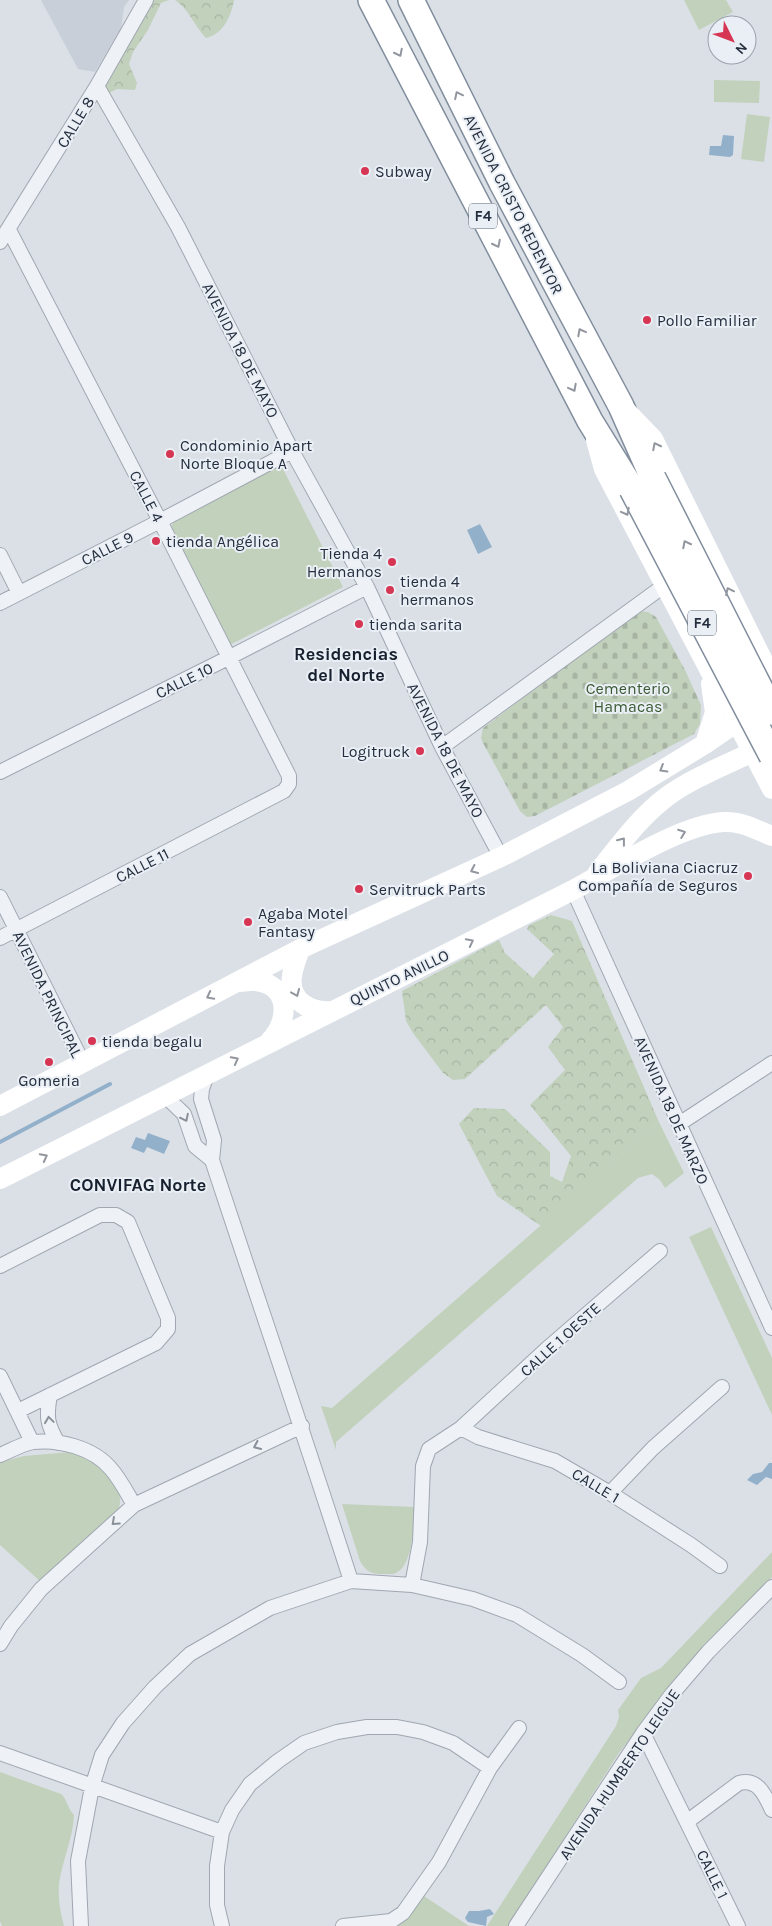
<svg xmlns="http://www.w3.org/2000/svg" width="772" height="1926" viewBox="0 0 772 1926" font-family="Karla,sans-serif">
<defs>
<pattern id="forest-crowns" width="20" height="18" patternUnits="userSpaceOnUse" patternTransform="scale(1.25)"><rect width="20" height="18" fill="#c2d1bc"/><path d="M2 6a3 3 0 1 1 6 0M12 15a3 3 0 1 1 6 0" fill="none" stroke="#a7b4a3"/></pattern>
<pattern id="cemetery-stones" width="16" height="16" patternUnits="userSpaceOnUse" patternTransform="scale(1.25)"><rect width="16" height="16" fill="#c2d1bc"/><path d="M2 7V4a2 2 0 0 1 4 0v3zM10 15v-3a2 2 0 0 1 4 0v3z" fill="#a7b4a3"/></pattern>
</defs>
<rect width="100%" height="100%" fill="#dbe0e7"/>
<!-- built -->
<path fill="#c9cfd9" d="M 41,0 L 129,0 L 124,7 L 121,28 L 95,72 L 78,69 Z"/>
<!-- green -->
<path fill="#c2d1bc" d="M 684,0 L 726,0 L 733,12 L 699,30 Z
M 714,80 L 760,81 L 759,103 L 714,102 Z
M 747,114 L 770,117 L 764,162 L 741,159 Z
M 281,465 L 343,587 L 226,647 L 168,531 L 177,517 Z
M 659,1122 L 684,1173 L 665,1188 L 660,1180 L 652,1174 L 638,1178 L 336,1442 L 336,1450 L 321,1406 L 332,1408 Z
M 711,1227 L 772,1358 L 772,1415 L 689,1237 Z
M 71,1452 C 91,1461 121,1473 120,1500 C 120,1505 119,1511 116,1515 C 108,1524 95,1531 86,1538 C 70,1552 55,1567 40,1581 L 0,1545 L 0,1462 L 24,1456 Z
M 342,1504 L 415,1507 C 413,1524 414,1569 393,1574 C 389,1574 385,1574 381,1574 C 370,1574 365,1570 360,1561 Z
M 772,1552 L 772,1577 L 680,1672 L 619,1753 L 508,1926 L 487,1926 L 616,1726 L 619,1717 L 618,1710 L 641,1678 L 661,1668 Z
M 0,1772 L 61,1794 C 67,1799 68,1809 74,1815 C 73,1839 62,1861 59,1884 C 58,1898 60,1912 64,1926 L 2,1926 L 0,1921 Z
M 424,1896 L 469,1926 L 398,1926 L 408,1918 Z"/>
<!-- forest -->
<path fill="url(#forest-crowns)" d="M 151,0 L 169,0 L 161,3 L 148,30 L 133,52 L 129,64 L 137,83 L 135,90 L 117,89 L 109,93 L 105,90 L 104,79 Z
M 175,0 L 234,0 L 234,1 C 230,18 224,33 206,38 C 194,26 189,9 175,0 Z
M 551,915 L 572,921 L 659,1122 L 541,1226 L 497,1196 L 459,1124 L 474,1108 L 505,1109 L 550,1152 L 550,1176 L 562,1182 L 571,1156 L 530,1105 L 565,1070 L 548,1047 L 563,1027 L 546,1005 L 465,1079 L 453,1080 L 443,1073 L 413,1033 L 406,1021 L 402,991 L 499,940 L 505,953 L 533,978 L 554,954 L 527,929 L 529,925 Z"/>
<!-- cemetery -->
<path fill="url(#cemetery-stones)" d="M 639,611 L 648,612 L 656,617 L 685,670 L 701,705 L 700,724 L 694,734 L 535,816 L 527,817 L 520,811 L 483,743 L 481,738 L 483,728 Z"/>
<!-- water -->
<path fill="#93b0ca" d="M 723,135 L 734,136 L 733,155 L 730,157 L 709,155 L 710,146 L 721,146 Z
M 480,524 L 492,547 L 478,554 L 467,530 Z
M 148,1133 L 170,1141 L 164,1154 L 147,1147 L 144,1153 L 131,1148 L 136,1137 L 145,1140 Z
M 769,1463 L 772,1463 L 772,1479 L 766,1477 L 757,1485 L 747,1480 L 753,1474 L 762,1472 Z
M 490,1909 L 494,1914 L 487,1917 L 486,1926 L 468,1922 L 465,1918 L 469,1911 L 479,1911 Z"/>
<g fill="none" stroke-linecap="round" stroke-linejoin="round">
<!-- stream -->
<path stroke="#93b0ca" stroke-width="4" d="M 0,1142 L 110,1084"/>
<!-- street casing -->
<g stroke="#a0a7b1" stroke-width="16">
<path id="street" d="M 97,86 L 178,227 L 292,451 L 367,587 L 442,747 L 501,857
M 0,242 L 97,86 L 146,0
M 0,555 L 19,593
M 0,603 L 160,521 L 292,451
M 442,747 L 665,585
M 0,772 L 228,658 L 367,587
M 573,890 L 772,1328
M 0,897 L 83,1063
M 0,938 L 284,791 L 289,784 L 289,776 L 160,521 L 9,230
M 207,1075 L 202,1089 L 201,1099 L 214,1140 L 212,1160 C 258,1300 306,1440 351,1581
M 165,1096 L 184,1114 L 195,1146 L 212,1160
M 679,1124 L 772,1063
M 0,1266 L 100,1215 L 116,1215 L 128,1222 L 168,1318 L 168,1329 L 156,1343 L 18,1411
M 0,1376 L 32,1442
M 50,1395 C 46,1417 47,1424 58,1443
M 461,1428 L 478,1437 L 555,1461 L 610,1493 L 691,1545 L 720,1566
M 0,1455 C 10,1451 22,1444 33,1442 C 59,1439 94,1448 111,1469 C 120,1479 127,1493 134,1505
M 610,1493 L 653,1448 L 722,1387
M 412,1585 L 420,1542 L 423,1466 L 429,1449 L 461,1428 L 550,1346 L 660,1251
M 0,1644 L 11,1626 L 41,1589 L 134,1505 L 302,1426
M 643,1733 L 738,1926
M 0,1753 L 222,1832
M 688,1821 L 739,1783 C 758,1778 765,1795 772,1810
M 81,1926 L 78,1861 L 92,1787 L 102,1755 L 123,1723 L 155,1687 L 190,1654 L 270,1608 L 351,1581 L 412,1585 L 434,1590 L 473,1599 L 517,1615 L 582,1655 L 619,1682
M 222,1926 L 217,1905 L 217,1866 L 222,1832 L 232,1810 L 250,1784 L 278,1761 L 304,1743 L 337,1732 L 367,1727 L 397,1727 L 423,1732 L 453,1743 L 490,1768
M 343,1926 L 391,1921 L 403,1913 L 439,1862 L 490,1768 L 519,1728
M 516,1926 L 643,1733 L 672,1694 L 708,1652 L 772,1587"/>
</g>
<!-- highway casing -->
<g stroke="#828e9e" stroke-width="28">
<path id="highway" d="M 371,0 L 590,421 L 632,489
M 411,0 L 502,183 L 621,406 L 653,478"/>
</g>
<!-- street -->
<use href="#street" stroke="#eef1f5" stroke-width="14"/>
<!-- secondary -->
<path stroke="#fff" stroke-width="20" d="M 627,412 L 653,439 L 772,679
M 596,440 L 604,469 L 772,789
M 705,744 L 715,712 L 711,684
M 598,872 C 619,846 638,819 665,798 C 691,778 733,762 763,747
M 300,949 C 297,958 293,967 292,976 C 288,1001 311,1013 332,1011
M 240,982 C 245,982 251,980 256,981 C 290,985 290,1020 270,1041
M 0,1106 L 300,949 L 501,857 L 628,791 L 705,744 L 737,722 L 764,707
M 0,1179 L 573,890 C 612,869 681,824 724,822 C 741,821 757,830 772,836"/>
<!-- highway -->
<use href="#highway" stroke="#fff" stroke-width="25"/>
<!-- highway-bridge casing -->
<g stroke="#828e9e" stroke-width="28" stroke-linecap="butt">
<path id="highway-bridge" d="M 653,478 L 772,712
M 632,489 L 772,756"/>
</g>
<!-- highway-bridge -->
<use href="#highway-bridge" stroke="#fff" stroke-width="25"/>
</g>
<!-- one-way arrows -->
<defs><path id="oneway-chevron" d="M-2-3.5L2.5 0L-2 3.5" fill="none" stroke-width="1.6" stroke-linecap="round" stroke-linejoin="round" transform="scale(1.25)"/></defs>
<g stroke="#92969e">
<use href="#oneway-chevron" transform="translate(399 53) rotate(63)"/>
<use href="#oneway-chevron" transform="translate(458 95) rotate(-116)"/>
<use href="#oneway-chevron" transform="translate(497 244) rotate(63)"/>
<use href="#oneway-chevron" transform="translate(581 332) rotate(-118)"/>
<use href="#oneway-chevron" transform="translate(573 388) rotate(62)"/>
<use href="#oneway-chevron" transform="translate(656 446) rotate(-117)"/>
<use href="#oneway-chevron" transform="translate(626 512) rotate(62)"/>
<use href="#oneway-chevron" transform="translate(686 544) rotate(-117)"/>
<use href="#oneway-chevron" transform="translate(729 591) rotate(-116)"/>
<use href="#oneway-chevron" transform="translate(663 769) rotate(149)"/>
<use href="#oneway-chevron" transform="translate(682 833) rotate(-21)"/>
<use href="#oneway-chevron" transform="translate(622 841) rotate(-52)"/>
<use href="#oneway-chevron" transform="translate(474 870) rotate(155)"/>
<use href="#oneway-chevron" transform="translate(470 942) rotate(-27)"/>
<use href="#oneway-chevron" transform="translate(296 993) rotate(67)"/>
<use href="#oneway-chevron" transform="translate(210 996) rotate(153)"/>
<use href="#oneway-chevron" transform="translate(235 1060) rotate(-28)"/>
<use href="#oneway-chevron" transform="translate(44 1157) rotate(-27)"/>
</g>
<g stroke="#89909a">
<use href="#oneway-chevron" transform="translate(185 1118) rotate(64)"/>
<use href="#oneway-chevron" transform="translate(49 1420) rotate(-98)"/>
<use href="#oneway-chevron" transform="translate(257 1446) rotate(155)"/>
<use href="#oneway-chevron" transform="translate(115 1522) rotate(138)"/>
</g>
<!-- markers -->
<g fill="#d63653" stroke="#eaeff5" stroke-width="2">
<circle cx="365" cy="171" r="5"/>
<circle cx="647" cy="320" r="5"/>
<circle cx="170" cy="454" r="5"/>
<circle cx="156" cy="541" r="5"/>
<circle cx="392" cy="562" r="5"/>
<circle cx="390" cy="590" r="5"/>
<circle cx="359" cy="624" r="5"/>
<circle cx="420" cy="751" r="5"/>
<circle cx="748" cy="876" r="5"/>
<circle cx="359" cy="889" r="5"/>
<circle cx="248" cy="922" r="5"/>
<circle cx="92" cy="1041" r="5"/>
<circle cx="49" cy="1062" r="5"/>
</g>
<g text-anchor="middle" stroke-width="4" stroke-linejoin="round" paint-order="stroke">
<!-- shield labels -->
<g fill="#eaeff5" stroke="#5f6875" stroke-width="1">
<rect x="469" y="203.5" width="28" height="25" rx="4"/>
<rect x="688" y="610.5" width="28" height="25" rx="4"/>
</g>
<g font-size="15" font-weight="bold" fill="#242e3e">
<text x="483" y="221">F4</text>
<text x="702" y="628">F4</text>
</g>
<!-- street labels -->
<g font-size="16" fill="#242e3e" stroke="#eaeff5">
<text transform="translate(75 122) rotate(-59)" y="6">CALLE 8</text>
<text transform="translate(514 204) rotate(63)" y="6">AVENIDA CRISTO REDENTOR</text>
<text transform="translate(241 350) rotate(63)" y="6">AVENIDA 18 DE MAYO</text>
<text transform="translate(147 496) rotate(63)" y="6">CALLE 4</text>
<text transform="translate(107 548) rotate(-27)" y="6">CALLE 9</text>
<text transform="translate(184 680) rotate(-26)" y="6">CALLE 10</text>
<text transform="translate(446 750) rotate(63)" y="6">AVENIDA 18 DE MAYO</text>
<text transform="translate(142 865) rotate(-27)" y="6">CALLE 11</text>
<text transform="translate(399 977) rotate(-26)" y="6">QUINTO ANILLO</text>
<text transform="translate(48 994) rotate(64)" y="6">AVENIDA PRINCIPAL</text>
<text transform="translate(672 1110) rotate(66)" y="6">AVENIDA 18 DE MARZO</text>
<text transform="translate(560 1339) rotate(-42)" y="6">CALLE 1 OESTE</text>
<text transform="translate(596 1485) rotate(31)" y="6">CALLE 1</text>
<text transform="translate(619 1774) rotate(-56)" y="6">AVENIDA HUMBERTO LEIGUE</text>
<text transform="translate(713 1874) rotate(64)" y="6">CALLE 1</text>
</g>
<!-- poi labels -->
<g font-size="16" fill="#242e3e" stroke="#eaeff5" text-anchor="start">
<text x="375" y="177">Subway</text>
<text x="657" y="326">Pollo Familiar</text>
<text x="180" y="451">Condominio Apart<tspan x="180" dy="18">Norte Bloque A</tspan></text>
<text x="166" y="547">tienda Angélica</text>
<text x="382" y="559" text-anchor="end">Tienda 4<tspan x="382" dy="18">Hermanos</tspan></text>
<text x="400" y="587">tienda 4<tspan x="400" dy="18">hermanos</tspan></text>
<text x="369" y="630">tienda sarita</text>
<text x="410" y="757" text-anchor="end">Logitruck</text>
<text x="738" y="873" text-anchor="end">La Boliviana Ciacruz<tspan x="738" dy="18">Compañía de Seguros</tspan></text>
<text x="369" y="895">Servitruck Parts</text>
<text x="258" y="919">Agaba Motel<tspan x="258" dy="18">Fantasy</tspan></text>
<text x="102" y="1047">tienda begalu</text>
<text x="49" y="1086" text-anchor="middle">Gomeria</text>
</g>
<!-- park labels -->
<g font-size="16" fill="#3a5a31" stroke="#eaeff5">
<text x="628" y="694">Cementerio<tspan x="628" dy="18">Hamacas</tspan></text>
</g>
<!-- neighbourhood labels -->
<g font-size="18" font-weight="bold" fill="#17202e" stroke="#eaeff5">
<text x="346" y="660">Residencias<tspan x="346" dy="21">del Norte</tspan></text>
<text x="138" y="1191">CONVIFAG Norte</text>
</g>
</g>
<!-- north arrow -->
<g transform="translate(732 40) rotate(132)"><circle r="24" fill="#eaeff5" stroke="#9ba2ac"/>
<path d="M0-4L9 19L0 12L-9 19Z" fill="#d63653"/>
<text y="-8" font-size="14" font-weight="bold" text-anchor="middle" fill="#242e3e">N</text>
</g>
</svg>
